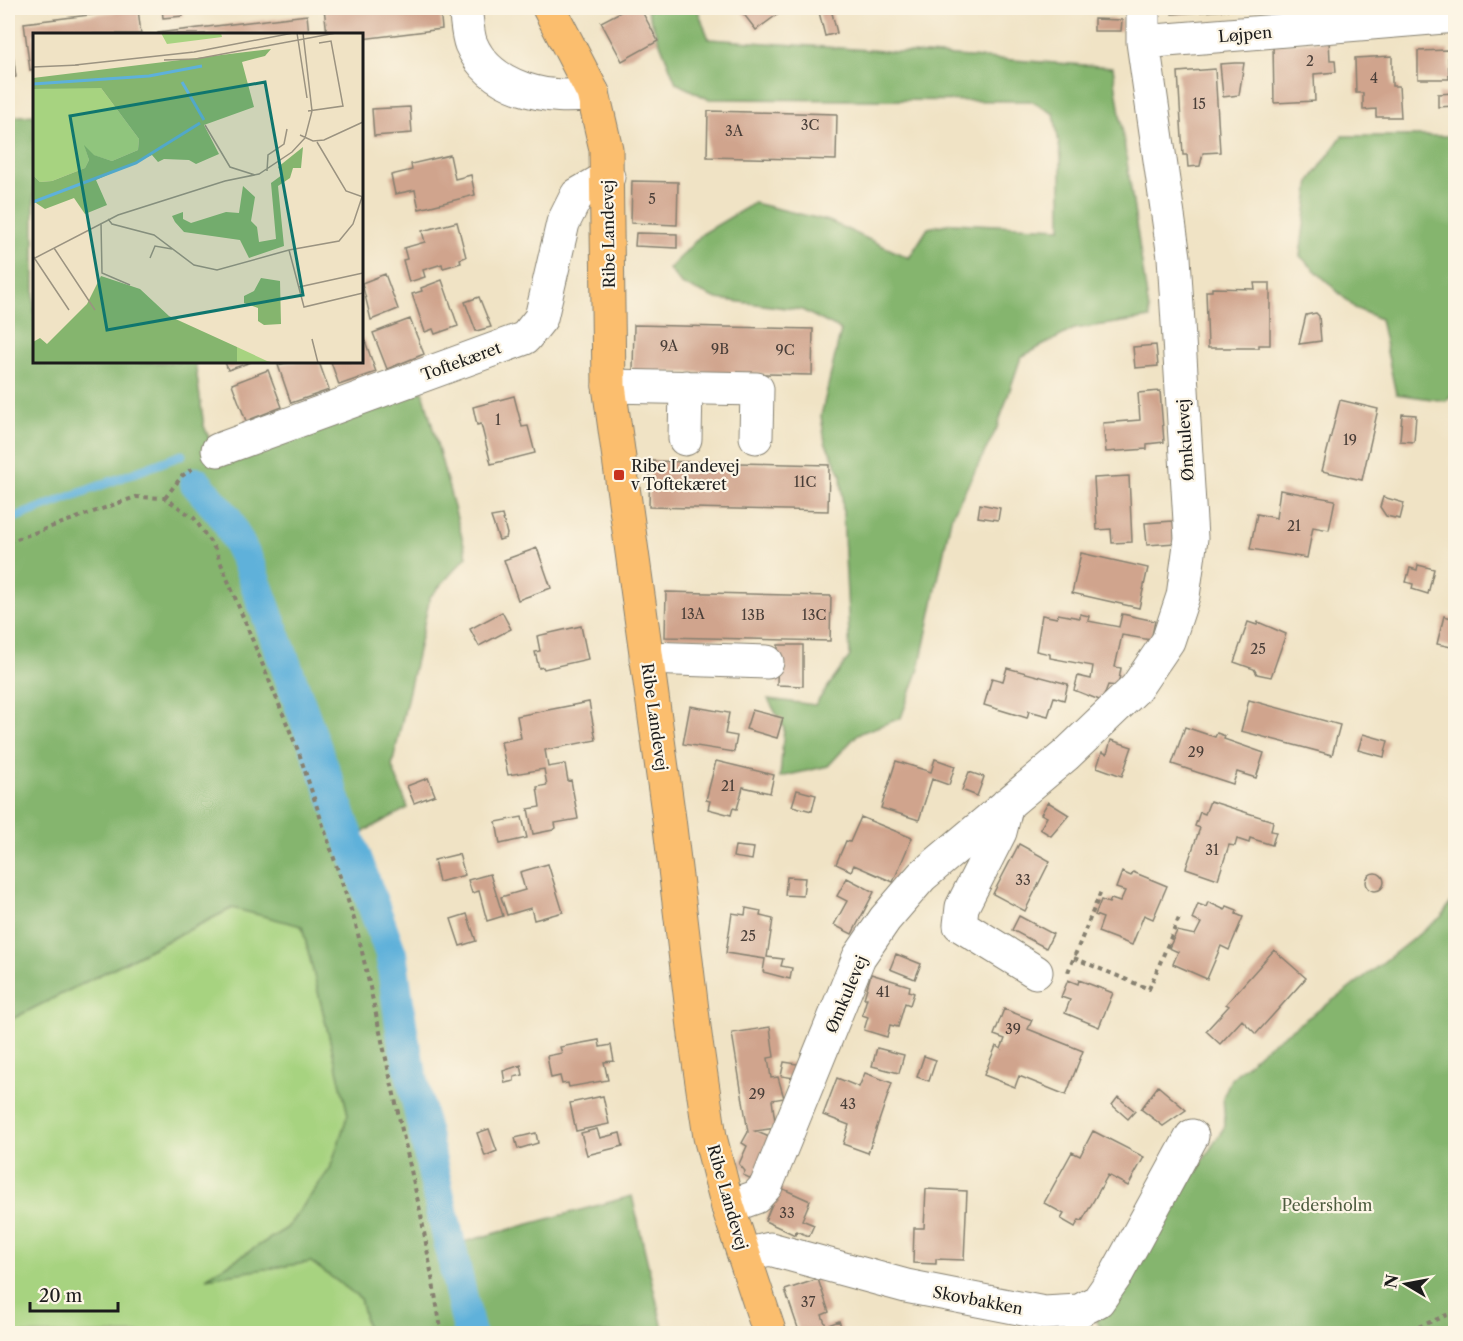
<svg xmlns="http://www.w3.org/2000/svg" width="1463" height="1341" font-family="'Libre Caslon Text',serif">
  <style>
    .green { fill: #a7d380; stroke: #62784e; stroke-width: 1.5 }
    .forest { fill: #85b56e; stroke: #506845; stroke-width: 1.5 }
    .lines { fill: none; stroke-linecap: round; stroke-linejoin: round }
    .stream { stroke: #5eb1da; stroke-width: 9 }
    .canal { stroke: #5eb1da; stroke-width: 32 }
    .building { fill: #d0a48d }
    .minor-casing { stroke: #868070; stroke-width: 35 }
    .major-casing { stroke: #868070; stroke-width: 35 }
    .path { stroke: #868070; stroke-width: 4; stroke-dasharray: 4.5 4.5; stroke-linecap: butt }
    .minor { stroke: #fff; stroke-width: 33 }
    .major { stroke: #fbbe6e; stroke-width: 33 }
    .poi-dot { fill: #c8321e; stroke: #fcf5e5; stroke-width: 2 }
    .labels { text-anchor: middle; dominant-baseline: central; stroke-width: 4.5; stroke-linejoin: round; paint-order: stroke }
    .number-label { font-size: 14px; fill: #493e38 }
    .street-label { font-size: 16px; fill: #1c1c1c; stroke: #fcf5e5 }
    .poi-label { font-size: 16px; fill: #1c1c1c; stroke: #fcf5e5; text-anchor: start }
    .park-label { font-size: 16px; fill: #4d5c3f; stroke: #fcf5e5 }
    .inset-river { fill: none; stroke: #5eb1da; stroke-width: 3 }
    .inset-road { fill: none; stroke: #9b9381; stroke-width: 1.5 }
    .view { fill: #0f766e; fill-opacity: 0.15; stroke: #0f766e; stroke-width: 3 }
    .inset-edge { fill: none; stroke: #1c1c1c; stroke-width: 3 }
  </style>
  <rect width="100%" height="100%" fill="#fcf5e5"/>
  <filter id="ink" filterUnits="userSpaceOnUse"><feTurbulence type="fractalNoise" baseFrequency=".0167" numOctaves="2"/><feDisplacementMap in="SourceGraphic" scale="12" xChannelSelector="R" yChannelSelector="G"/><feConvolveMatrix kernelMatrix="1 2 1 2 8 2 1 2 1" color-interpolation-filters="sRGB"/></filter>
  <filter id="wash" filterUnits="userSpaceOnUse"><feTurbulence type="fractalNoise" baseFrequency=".008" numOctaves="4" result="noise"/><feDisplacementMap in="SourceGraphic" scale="24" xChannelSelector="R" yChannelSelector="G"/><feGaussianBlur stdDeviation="1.35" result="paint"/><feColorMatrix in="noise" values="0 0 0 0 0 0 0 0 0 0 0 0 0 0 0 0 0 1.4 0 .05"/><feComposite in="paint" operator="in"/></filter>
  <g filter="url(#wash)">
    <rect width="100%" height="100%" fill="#f0e3c5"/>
    <!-- green -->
    <path class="green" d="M233,908L302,926L348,1114L330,1169L287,1228L208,1277L311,1262L360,1298L368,1333L8,1334V1021Z"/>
    <!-- forest -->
    <path class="forest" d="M646,8H697L709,39L1113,67L1150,318L1074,329L1021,357L997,428L951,518L919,669L901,718L858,734L828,766L780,777L784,728L768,699L815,705L850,656L841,474L825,442L821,416L841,330L802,310L717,299L681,284L669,269L702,234L754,203L829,221L909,258L928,228L952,223L1061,228V157L1054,114L1031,101L708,99L676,83Z
      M34,115V362H195L204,426L219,461L423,391L467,556L430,597L392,766L408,808L355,836L456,1244L632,1196L664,1333H368L360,1298L311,1262L206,1278L287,1228L330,1169L348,1114L302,926L232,908L8,1021V117Z
      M1342,136H1455L1456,390L1446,401L1396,394L1380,319L1355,308L1300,256L1310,181Z
      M1455,897V1333L1105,1334L1095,1318L1111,1303L1225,1126L1223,1097L1231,1079L1266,1047L1346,991L1441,917Z"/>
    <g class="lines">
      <!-- stream -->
      <path class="stream" d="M8,520L182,455"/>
      <!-- canal -->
      <path class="canal" d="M196,483L226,518L248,562L391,954L403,1038L470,1334"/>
    </g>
    <g id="blocks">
      <!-- building -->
      <path class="building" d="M162,8H182L183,16L163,18Z
        M198,8H219V12L199,13Z
        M324,8H440L442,29L362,39V34H327Z
        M628,8H640L658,41L622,61L601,22Z
        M739,8H786L756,30Z
        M818,8L831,9L837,33L825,36Z
        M1171,8H1228L1229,10L1172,14Z
        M1302,8H1336L1337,16L1302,17Z
        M138,9L141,34H34V69L30,70L24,23Z
        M307,15L309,34H158V33Z
        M1094,19L1122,20L1121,31H1094Z
        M11,38L16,77L8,79V39Z
        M1329,41L1330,60H1335L1336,72L1314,74L1315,101L1274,103L1273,44Z
        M1448,50L1449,79H1418V51Z
        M1392,56V86H1399L1401,117H1376V109L1363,110V93H1356L1355,58Z
        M1235,63H1244L1239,95L1223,97L1220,64Z
        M1215,69L1220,152L1203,153L1200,166L1188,167L1187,155H1183L1178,72Z
        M1454,93V106L1438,107V94Z
        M410,107L412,133L374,136L372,109Z
        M708,111L837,114L836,160L707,157Z
        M450,155L455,179L471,175L475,195L419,209L415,190L395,194L391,175L412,170L411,164Z
        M632,181L678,182L677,225L631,223Z
        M457,222L466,257L460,259L461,263L443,268L442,264L423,270L425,277L409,282L403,260L407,259L404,248L425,242L422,231Z
        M636,233L677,234V248L635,246Z
        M385,274L398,309L371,320L362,283Z
        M442,280L458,326L435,334L433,329L425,332L412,294L422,291L421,288Z
        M1254,283H1270V345H1259V348H1208L1206,291H1212V288L1255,289Z
        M479,297L491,327L476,331L465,302Z
        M1316,313L1319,316L1321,341L1299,344L1306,315Z
        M410,319L424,354L387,369L373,333Z
        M634,325L813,329L812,375L633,371Z
        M364,338L376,372L339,385L331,362H362V339Z
        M1156,345L1158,366L1135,368L1133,347Z
        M225,362H251L228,370Z
        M289,362H319L329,390L291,403L278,365Z
        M268,370L282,407L246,421L232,384Z
        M1160,391L1164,442L1147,444V449L1106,452L1103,423L1140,420L1138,393Z
        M514,396L522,427L528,426L535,453L491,464L481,424L477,425L473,407Z
        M1340,400L1378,409L1362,480L1322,471Z
        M1402,414L1416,415L1414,442L1400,441Z
        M650,461L829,465L828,511L649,507Z
        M1129,476L1132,542L1112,543L1111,529L1097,530L1094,478Z
        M1280,490L1335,500L1329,530L1313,527L1307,558L1250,549L1257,514L1276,518Z
        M1383,497L1404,503L1400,519L1386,516L1380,507Z
        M980,504L1000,508L998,520L978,517Z
        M502,515L507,534L506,538L499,540L491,517Z
        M1173,521L1175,543L1147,545L1145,523Z
        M537,548L551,588L518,600L504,560Z
        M1081,553L1148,568L1139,608L1072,593Z
        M1418,565L1434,569L1428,594L1412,589L1413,584L1406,582L1410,568L1417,570Z
        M666,592L831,596L830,641L665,637Z
        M502,612L511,629L479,646L470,629Z
        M1058,614L1080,618V614L1089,616L1088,621L1119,627L1122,614L1155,621L1151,640L1122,635L1115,667L1121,668L1118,686L1108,685L1102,701L1074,690L1078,676L1091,679L1093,666L1050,658V654L1036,651L1042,615L1057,618Z
        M1444,616L1456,619V648L1437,644Z
        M1248,622L1257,625L1258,622L1286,634L1271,677L1257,674L1254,669L1234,662Z
        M581,626L588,659L544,669L543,667L539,668L535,652L540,651L537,636Z
        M778,645H803V686L777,685Z
        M1007,668L1068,684L1064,700L1054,697L1048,716L1029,711L1027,718L984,705L992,678L1003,681Z
        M1249,700L1340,725L1332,755L1241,731Z
        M589,702L596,740L545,750L548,767L565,764L568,781L571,780L578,819L555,823L556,828L553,830L533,834L528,809L540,807L537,787L547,785L544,769L508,775L501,742L521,738L517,716Z
        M690,706L729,713L725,734L737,736L734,752L683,744Z
        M752,710L783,718L777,738L746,729Z
        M1185,727L1215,737L1217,733L1225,736L1224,739L1264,753L1256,778L1237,772L1233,784L1172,764Z
        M1363,734L1388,741L1384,757L1358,750Z
        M1111,740L1132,747L1122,776L1097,767L1102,752L1107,754Z
        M935,759L955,766L949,785L932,779L919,820L881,808L896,761L931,772Z
        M716,761L774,775L770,793L743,787L737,809L733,808L731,815L708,809L710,801L706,800Z
        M969,772L984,777L977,796L962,790Z
        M428,778L435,795L414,803L407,786Z
        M797,790L816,795L812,811L792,806Z
        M1210,801L1273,821L1271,831L1276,832L1272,845L1250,838L1249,843L1237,839L1235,846L1229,845L1218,879L1186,868L1200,828L1195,826L1200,812L1205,814Z
        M1048,802L1069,815L1051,836L1040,829L1047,817L1041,814Z
        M522,817L527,838L500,844L496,822Z
        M861,817L912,838L893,882L854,865L851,871L836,864L846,841L850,842Z
        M1019,844L1050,861L1025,911L993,894Z
        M735,846L754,848L752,860L733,857Z
        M459,854L465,875L439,882L434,860Z
        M548,864L563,912L534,920L531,908L507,915L501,897L525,890L520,872Z
        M1122,872L1131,876L1133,872L1167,886L1153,919L1144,915L1132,945L1098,932L1103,918L1095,915L1101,900L1109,903L1111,899L1120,902L1125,891L1116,888Z
        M1366 882a9 9 0 1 1 18 0a9 9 0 1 1-18 0Z
        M490,874L503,916L487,921L479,891L472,893L468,880Z
        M787,877L805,878L803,896L785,895Z
        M847,878L874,892L852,934L834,925L847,901L837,896Z
        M1208,902L1225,910L1227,906L1237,910L1236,914L1243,917L1229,950L1221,946L1207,979L1173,964L1178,952L1169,948L1177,931L1195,935L1201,923L1192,919L1198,904L1206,907Z
        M746,908L761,911L760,916L773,919L767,957L783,959L781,966L792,968L790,979L763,972L765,959L726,953L732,913L745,915Z
        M467,914L476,941L460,946L451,919Z
        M1019,916L1053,934L1046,948L1012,930Z
        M1274,950L1306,978L1256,1034L1242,1020L1220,1044L1206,1031L1229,1006L1226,1004Z
        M896,954L921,964L915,979L890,969Z
        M871,974L910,986L909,991L914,993L910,1005L905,1003L898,1027L890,1025L887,1037L864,1030L868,1017L862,1015L867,998H864Z
        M1068,980L1078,984L1079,980L1113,993L1099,1027L1065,1013L1070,1000L1061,997Z
        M1004,1009L1032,1020L1028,1029L1083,1051L1066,1095L1019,1076L1015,1087L984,1075L996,1046L1001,1049L1005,1039L994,1035Z
        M770,1027L774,1057L768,1058L771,1078L778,1077L784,1098L772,1100L776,1128L755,1131L769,1137L756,1181L743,1175L745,1171L739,1164L747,1146L742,1143L748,1132L732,1033Z
        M599,1040L600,1047L611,1045L614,1061L604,1062L608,1080L569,1087L568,1083L562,1084L560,1076L551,1078L547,1056L562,1053L560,1047Z
        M877,1048L904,1055L899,1073L872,1066Z
        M924,1056L936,1060L929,1081L917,1077Z
        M784,1062L804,1065L801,1079L781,1076Z
        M521,1065L523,1075L514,1077V1081L505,1083L503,1071Z
        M865,1073L892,1083L868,1153L843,1144L849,1125L823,1115L837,1078L859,1087Z
        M1158,1086L1186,1110L1163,1126L1141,1109Z
        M603,1096L609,1124L576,1131L570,1103Z
        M1118,1097L1135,1111L1128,1119L1112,1105Z
        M489,1129L497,1151L485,1156L477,1133Z
        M597,1129L600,1138L620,1133L623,1146L587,1155L581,1133Z
        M1093,1131L1144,1157L1128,1186L1108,1175L1082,1221L1079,1220L1075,1227L1061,1219L1064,1214L1044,1203L1072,1152L1080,1156Z
        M536,1133L538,1143L518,1149L515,1138Z
        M779,1187L810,1201L802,1220L814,1225L809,1236L796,1231L795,1235L765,1221Z
        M926,1189L967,1191L964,1260L936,1259V1264L913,1263L914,1228H924Z
        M818,1279L829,1312L822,1315L826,1326L839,1321L844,1334H800L785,1290Z"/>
    </g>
  </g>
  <g filter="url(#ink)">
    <use href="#blocks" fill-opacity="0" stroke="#868070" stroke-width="1.5"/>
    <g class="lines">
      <!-- minor casing -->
      <g class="minor-casing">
        <path id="minor" d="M465,8C467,19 467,34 471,44C490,89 550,102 593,93
          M1143,42L1456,16
          M609,386L757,389L756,437
          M685,439L686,387
          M218,450L525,338L541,318L563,223L577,195L608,177
          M646,658L767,662
          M1007,804L1000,832L962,907L960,925L1036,972
          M728,1207L756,1197L766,1186L859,957L885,919L922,876L1066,755L1136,688L1168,641L1183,596L1191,538L1174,257L1143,42V8
          M744,1255L770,1249L906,1286L1044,1313L1079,1311L1098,1301L1116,1275L1192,1136"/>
      </g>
      <!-- major casing -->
      <g class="major-casing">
        <path id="major" d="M549,8L593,93L606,149L609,386L669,819L695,1035L710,1137L728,1207L770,1334"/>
      </g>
      <!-- path -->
      <path class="path" d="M165,498L182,476L193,468
        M8,542L136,497L165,498L194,518L215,549L299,753L356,925L421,1215L442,1334
        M1074,958L1149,989L1179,918
        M1068,972L1102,889
        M1402,1334L1456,1311"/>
      <!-- minor -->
      <use href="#minor" class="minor"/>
      <!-- major -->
      <use href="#major" class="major"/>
    </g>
  </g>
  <!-- markers -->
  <rect class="poi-dot" x="613" y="469" width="12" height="12" rx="3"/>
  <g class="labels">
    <!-- number labels -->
    <g class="number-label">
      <text x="1310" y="61">2</text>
      <text x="1374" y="78">4</text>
      <text x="1199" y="104">15</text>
      <text x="810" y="125">3C</text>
      <text x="734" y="131">3A</text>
      <text x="652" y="199">5</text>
      <text x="669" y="346">9A</text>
      <text x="720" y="349">9B</text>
      <text x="785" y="350">9C</text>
      <text x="498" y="420">1</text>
      <text x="1350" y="440">19</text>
      <text x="805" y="482">11C</text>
      <text x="1294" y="526">21</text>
      <text x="693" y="614">13A</text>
      <text x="753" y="615">13B</text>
      <text x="814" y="615">13C</text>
      <text x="1258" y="649">25</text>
      <text x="1196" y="752">29</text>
      <text x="728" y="786">21</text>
      <text x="1212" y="850">31</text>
      <text x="1023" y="880">33</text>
      <text x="748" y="936">25</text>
      <text x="883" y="992">41</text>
      <text x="1013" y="1029">39</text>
      <text x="757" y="1094">29</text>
      <text x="848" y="1104">43</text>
      <text x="787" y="1213">33</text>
      <text x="808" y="1302">37</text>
    </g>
    <!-- street labels -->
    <g class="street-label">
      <text transform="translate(1245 34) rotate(-5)">Løjpen</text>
      <text transform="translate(608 234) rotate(-91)">Ribe Landevej</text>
      <text transform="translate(461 361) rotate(-20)">Toftekæret</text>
      <text transform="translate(1185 440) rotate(-94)">Ømkulevej</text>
      <text transform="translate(655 717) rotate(82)">Ribe Landevej</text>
      <text transform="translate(846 994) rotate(-67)">Ømkulevej</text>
      <text transform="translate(728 1197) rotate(74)">Ribe Landevej</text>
      <text transform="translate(978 1300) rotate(11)">Skovbakken</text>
    </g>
    <!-- poi labels -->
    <g class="poi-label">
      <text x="631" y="466">Ribe Landevej<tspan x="631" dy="18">v Toftekæret</tspan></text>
    </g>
    <!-- park labels -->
    <g class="park-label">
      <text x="1327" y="1205">Pedersholm</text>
    </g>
  </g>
  <!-- overview -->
  <g transform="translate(33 33)">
    <rect width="330" height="330" fill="#f0e3c5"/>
    <path d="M128,0H188L189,4L134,11ZM39,54L68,55L106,106L105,117L79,128L60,122L52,114L56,127L52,135L19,148L7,149L0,142V56ZM204,314L234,328L242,330H204Z" fill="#a7d380"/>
    <path d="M238,16L232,23L209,29L221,74L171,92L186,121L163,131L156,127L131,126L125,129L119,122L63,147L74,172L52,181L41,165L12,176L0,168V142L7,149L19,148L52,135L56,127L51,112L61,122L79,128L105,117L106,106L68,55L0,56V45ZM270,114L268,135H260L257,145L245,153L251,213L216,225L207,207L151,199L142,189L139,183L150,179V186L158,190L193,179L206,180L210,153L222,164L218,188L224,194L226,209L243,206L238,150L249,142L245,134ZM68,243L107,256L136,283L204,314V330H0V309L7,305L14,311L54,271ZM228,245L247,248L248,291L231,292L225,288V275L211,270V263L221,258Z" fill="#85b56e"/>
    <path class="inset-river" d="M149,49L171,87M0,51L116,43L169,33M0,169L103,130L167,90"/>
    <path class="inset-road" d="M264,0L274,65M131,27L163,26L303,0M42,32L161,19L260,0M0,34L46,32M275,78L310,73L298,8L286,10M172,92L197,134L222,142M267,102L280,108L291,107L330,89M284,109L313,158L330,164M234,138L235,122L251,111L254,96M75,186L79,191L121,202L161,232L184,237L256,217L306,208L320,191L329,164M68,190L69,240L97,252M21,215L62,277M256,217L271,274L330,260M0,223L36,277M117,225L122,213L139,216M0,226L85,182L192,148L226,141L259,119L272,105L279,78L270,0M266,254L330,240M279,306L285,330"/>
    <path class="view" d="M232,49L270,262L74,297L37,83Z"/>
    <rect width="330" height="330" class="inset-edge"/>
  </g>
  <!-- margin -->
  <rect width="1463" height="1341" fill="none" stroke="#fcf5e5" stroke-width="30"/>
  <!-- north arrow -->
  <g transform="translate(1406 1284) rotate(280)" stroke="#fcf5e5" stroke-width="4.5" paint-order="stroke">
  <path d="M0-4.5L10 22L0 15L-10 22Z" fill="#1c1c1c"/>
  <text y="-9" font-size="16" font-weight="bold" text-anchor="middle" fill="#1c1c1c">N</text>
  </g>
  <!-- scale -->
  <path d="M30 1302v9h88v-9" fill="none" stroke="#1c1c1c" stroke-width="3"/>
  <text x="39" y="1302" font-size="18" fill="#1c1c1c" stroke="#fcf5e5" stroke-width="4.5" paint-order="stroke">20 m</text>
</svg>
